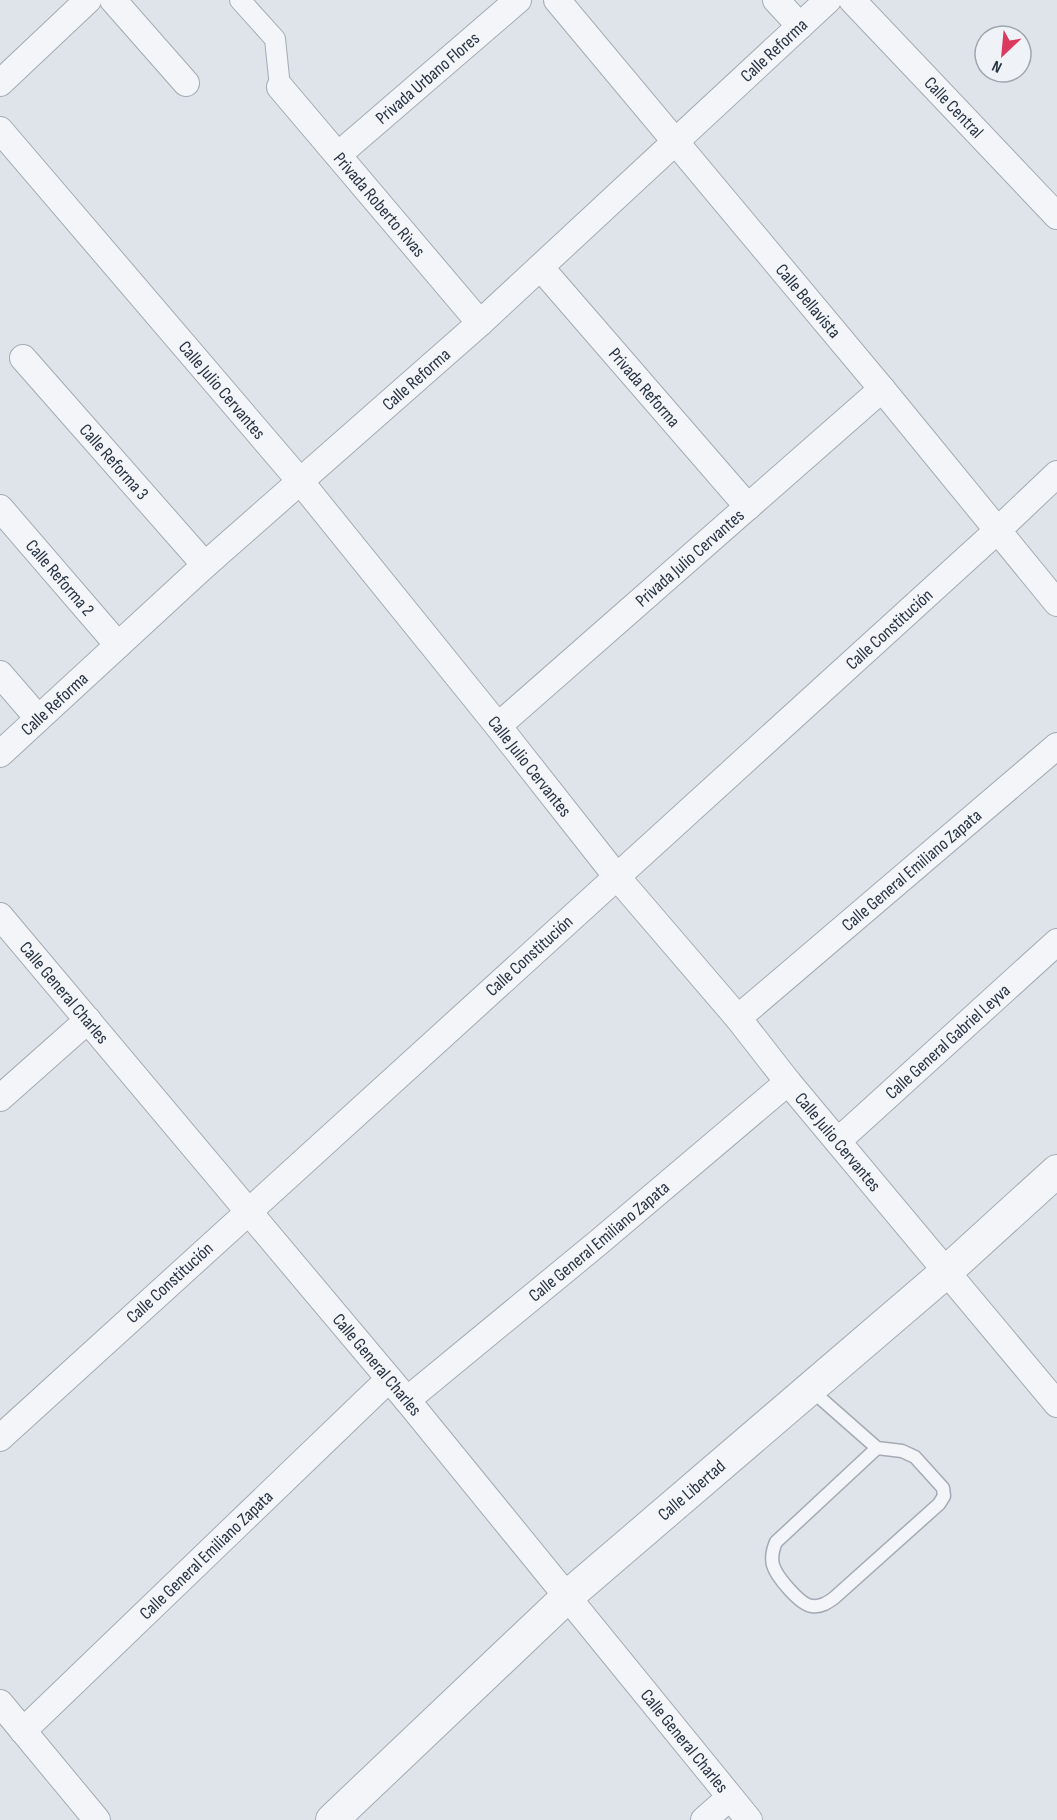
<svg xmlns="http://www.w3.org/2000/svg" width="1057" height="1820" font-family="'Sofia Sans Condensed',sans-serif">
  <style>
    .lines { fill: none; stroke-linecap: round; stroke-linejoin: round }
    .service-casing { stroke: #a4abb5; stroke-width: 15 }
    .pedestrian-casing { stroke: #a4abb5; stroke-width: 22 }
    .minor-casing { stroke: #a4abb5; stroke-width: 28 }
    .tertiary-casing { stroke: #a4abb5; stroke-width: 34 }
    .service { stroke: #f3f5f8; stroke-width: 12 }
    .pedestrian { stroke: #f3f5f8; stroke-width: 20 }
    .minor { stroke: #f3f5f8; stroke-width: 26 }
    .tertiary { stroke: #f3f5f8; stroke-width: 32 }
    .labels { text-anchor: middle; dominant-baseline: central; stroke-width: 4.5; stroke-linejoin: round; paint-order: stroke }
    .street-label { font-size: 18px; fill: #273343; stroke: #eff3f7 }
  </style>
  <rect width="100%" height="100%" fill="#dfe4ea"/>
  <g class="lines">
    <!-- service casing -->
    <g class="service-casing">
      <path id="service" d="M810,1389L877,1448L776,1542C773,1549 771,1557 773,1565C776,1576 800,1605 812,1606C821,1607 827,1603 834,1598L939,1504L944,1496L943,1488L915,1457L902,1451L877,1448"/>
    </g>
    <!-- pedestrian casing -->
    <g class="pedestrian-casing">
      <path id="pedestrian" d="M240,0L275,39L280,87"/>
    </g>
    <!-- minor casing -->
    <g class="minor-casing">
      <g id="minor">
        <path d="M113,0L186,83"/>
        <path id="s1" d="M557,0L882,389L1057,603"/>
        <path d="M776,0L800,26"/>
        <path id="s2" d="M852,0L1057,216"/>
        <path d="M0,83L88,0"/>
        <path id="s3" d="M280,87L480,323"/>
        <path id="s4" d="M0,130L300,481L498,726L617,877L738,1018L788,1082L1057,1404"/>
        <path id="s5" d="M338,155L518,0"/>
        <path id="s6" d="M541,268L748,507"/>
        <path id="s7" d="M23,358L205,565"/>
        <path id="s8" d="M0,508L118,645"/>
        <path d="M0,674L38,718"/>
        <path id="s9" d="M498,726L882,389"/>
        <path id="s10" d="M0,754L205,565L480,323L828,0"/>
        <path id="s11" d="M0,916L407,1400L749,1820"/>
        <path id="s12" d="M738,1018L1057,746"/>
        <path d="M0,1098L88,1020"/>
        <path id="s13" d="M838,1141L1057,942"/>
        <path id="s14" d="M407,1400L599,1242L788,1082"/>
        <path id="s15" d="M0,1438C331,1133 666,833 998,530L1057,474"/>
        <path d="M0,1703L97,1820"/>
        <path id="s16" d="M23,1731L389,1379"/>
        <path d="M704,1820L729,1798"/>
      </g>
    </g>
    <!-- tertiary casing -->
    <g class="tertiary-casing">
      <g id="tertiary">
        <path id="s17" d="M332,1820L568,1596L946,1272L1057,1171"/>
      </g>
    </g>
    <!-- service -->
    <use href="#service" class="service"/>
    <!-- pedestrian -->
    <use href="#pedestrian" class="pedestrian"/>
    <!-- minor -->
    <use href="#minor" class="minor"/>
    <!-- tertiary -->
    <use href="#tertiary" class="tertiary"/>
  </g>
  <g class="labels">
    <!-- street labels -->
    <g class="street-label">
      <text stroke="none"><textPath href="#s10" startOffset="1046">Calle Reforma</textPath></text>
      <text stroke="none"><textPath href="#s5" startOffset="118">Privada Urbano Flores</textPath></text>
      <text stroke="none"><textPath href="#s2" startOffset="148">Calle Central</textPath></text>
      <text stroke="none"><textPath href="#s3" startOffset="154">Privada Roberto Rivas</textPath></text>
      <text stroke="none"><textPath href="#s1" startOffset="392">Calle Bellavista</textPath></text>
      <text stroke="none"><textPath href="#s10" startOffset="560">Calle Reforma</textPath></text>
      <text stroke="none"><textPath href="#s6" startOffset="158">Privada Reforma</textPath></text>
      <text stroke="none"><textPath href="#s4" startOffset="342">Calle Julio Cervantes</textPath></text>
      <text stroke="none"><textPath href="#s7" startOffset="138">Calle Reforma 3</textPath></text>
      <text stroke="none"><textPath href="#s9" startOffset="255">Privada Julio Cervantes</textPath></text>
      <text stroke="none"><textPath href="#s8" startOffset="92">Calle Reforma 2</textPath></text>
      <text stroke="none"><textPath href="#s15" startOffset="1202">Calle Constitución</textPath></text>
      <text stroke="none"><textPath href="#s10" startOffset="74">Calle Reforma</textPath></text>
      <text stroke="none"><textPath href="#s4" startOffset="828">Calle Julio Cervantes</textPath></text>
      <text stroke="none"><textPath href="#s12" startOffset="228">Calle General Emiliano Zapata</textPath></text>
      <text stroke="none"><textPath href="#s15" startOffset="716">Calle Constitución</textPath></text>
      <text stroke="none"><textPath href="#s11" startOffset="100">Calle General Charles</textPath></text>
      <text stroke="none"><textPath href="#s13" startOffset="148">Calle General Gabriel Leyva</textPath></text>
      <text stroke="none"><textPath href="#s4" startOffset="1314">Calle Julio Cervantes</textPath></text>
      <text stroke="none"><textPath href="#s14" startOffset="249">Calle General Emiliano Zapata</textPath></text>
      <text stroke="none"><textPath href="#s15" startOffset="230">Calle Constitución</textPath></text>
      <text stroke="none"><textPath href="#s11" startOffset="586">Calle General Charles</textPath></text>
      <text stroke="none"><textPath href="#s17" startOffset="488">Calle Libertad</textPath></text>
      <text stroke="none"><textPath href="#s16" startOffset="254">Calle General Emiliano Zapata</textPath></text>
      <text stroke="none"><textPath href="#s11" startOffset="1072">Calle General Charles</textPath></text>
    </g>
  </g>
  <!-- north arrow -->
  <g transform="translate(1003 54) rotate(206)"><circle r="28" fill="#eff3f7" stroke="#9fa6af" stroke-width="1.5"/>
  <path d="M0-4.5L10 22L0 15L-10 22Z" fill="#db395e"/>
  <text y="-9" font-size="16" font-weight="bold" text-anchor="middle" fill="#273343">N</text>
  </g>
</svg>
